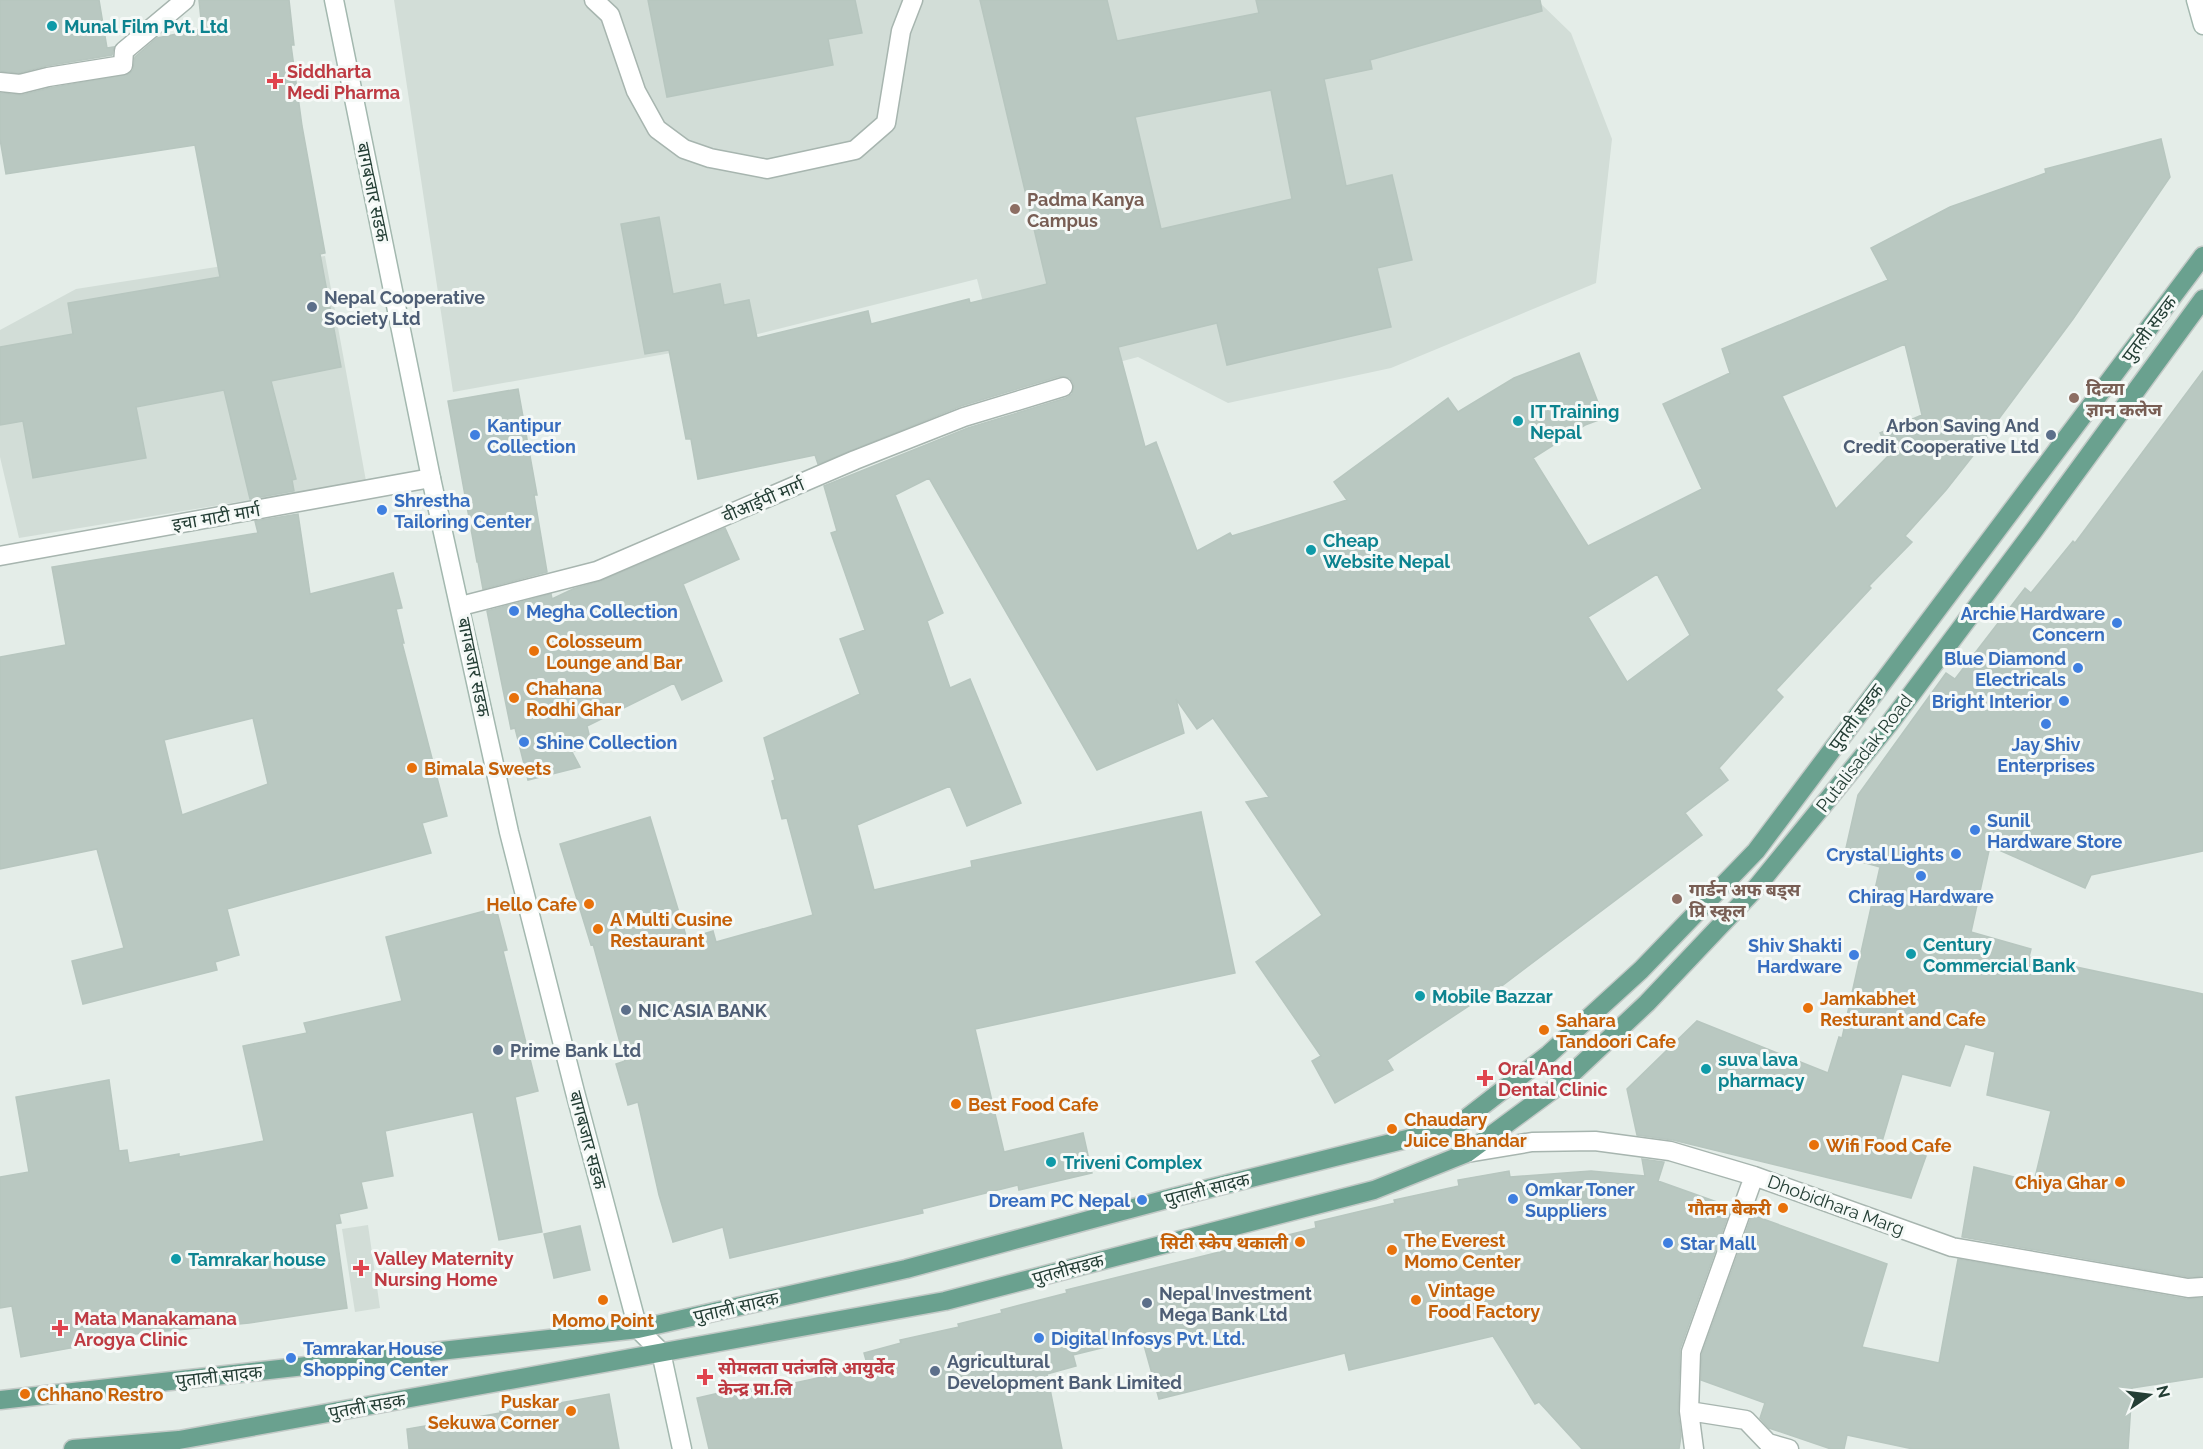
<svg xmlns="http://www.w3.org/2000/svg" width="2203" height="1449" font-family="Raleway,'Noto Sans Devanagari',sans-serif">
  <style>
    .built { fill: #d2ddd7 }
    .building { fill: #b9c8c1; stroke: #b7c6bf; stroke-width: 1.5; fill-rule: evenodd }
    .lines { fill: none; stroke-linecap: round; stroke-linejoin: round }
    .street-casing { stroke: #a7b5af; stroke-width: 21 }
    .secondary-casing { stroke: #a3b8af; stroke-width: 21 }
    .primary-casing { stroke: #c2c9c6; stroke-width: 21 }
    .street { stroke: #fff; stroke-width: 18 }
    .secondary { stroke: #fff; stroke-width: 18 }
    .primary { stroke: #6aa18f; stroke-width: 18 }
    .culture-dot { fill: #0f9aa8; stroke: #f5f9f7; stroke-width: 2 }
    .health-dot { fill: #e0444e; stroke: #f5f9f7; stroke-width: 2 }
    .education-dot { fill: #8d6e63; stroke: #f5f9f7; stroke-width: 2 }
    .service-dot { fill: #5c6f8a; stroke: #f5f9f7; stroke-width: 2 }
    .shop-dot { fill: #3f7fe0; stroke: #f5f9f7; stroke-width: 2 }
    .food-dot { fill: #e8710a; stroke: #f5f9f7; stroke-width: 2 }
    .labels { text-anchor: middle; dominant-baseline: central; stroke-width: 6; stroke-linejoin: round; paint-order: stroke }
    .culture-label { font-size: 18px; font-weight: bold; fill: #0d838f; stroke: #f5f9f7; text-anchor: start }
    .health-label { font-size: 18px; font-weight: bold; fill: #be3a42; stroke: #f5f9f7; text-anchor: start }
    .street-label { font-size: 18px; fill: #243e35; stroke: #f5f9f7 }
    .education-label { font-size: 18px; font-weight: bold; fill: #785e54; stroke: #f5f9f7; text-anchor: start }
    .service-label { font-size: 18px; font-weight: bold; fill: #4e5e75; stroke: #f5f9f7; text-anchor: start }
    .shop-label { font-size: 18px; font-weight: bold; fill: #366cbe; stroke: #f5f9f7; text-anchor: start }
    .food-label { font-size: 18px; font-weight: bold; fill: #c56008; stroke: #f5f9f7; text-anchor: start }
  </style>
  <rect width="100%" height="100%" fill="#e4ede8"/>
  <!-- built -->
  <path class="built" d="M394,0H1537L1571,33L1612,139L1596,283L1391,368L1228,403L1138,357L1006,392L977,279L710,346L453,392Z
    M325,256L366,481L19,538L0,457V330L76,289L248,262L260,267Z
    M368,1225L380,1308L355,1312L342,1229Z"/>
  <!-- building -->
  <path class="building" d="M0,0H99L107,48L114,47L112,55L46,66L19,73L0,71Z
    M199,0H289L294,45H291L302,126L325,253L320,254L341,367L271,381L296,479L292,480L294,491L250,499L224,390L136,407L146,458L33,478L23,421L0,425V347L73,334L68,303L220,277L195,145L6,174L0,139V93L22,95L50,88L129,74L133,70L135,57L157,38L202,29Z
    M648,0H855L862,33L828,39L833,65L667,97Z
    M980,0H1107L1117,41L1259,13L1256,0H1540L1542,11L1370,60L1372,69L1324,79L1346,186L1392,175L1412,260L1377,268L1391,327L1227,365L1217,323L1118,347L1145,447L1156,442L1197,551L1230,533L1232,536L1347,500L1334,482L1448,398L1458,412L1514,378L1579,353L1604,418L1585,425L1533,458L1588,546L1702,489L1663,404L1730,373L1722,349L1888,280L1871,248L1950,207L2046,173L2045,169L2161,139L2170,177L2073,319L1986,436L1987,438L1946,490L1905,536L1912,542L1869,586L1871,588L1776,690L1783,697L1719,768L1728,780L1685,813L1702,835L1503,985L1502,984L1387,1060L1393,1070L1335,1103L1312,1061L1321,1056L1256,962L1322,915L1246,802L1269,797L1213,718L1197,729L1176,699L1184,733L1097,770L929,478L895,495L943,613L927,621L950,688L970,679L1021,803L967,826L950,786L857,825L874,890L972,867L971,861L1201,812L1235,973L975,1029L1004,1152L1083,1133L1092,1173L1019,1190L1018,1185L922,1209L923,1213L730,1258L723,1227L673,1242L659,1195L638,1102L628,1105L616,1064L625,1061L593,944L591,945L560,844L650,817L687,939L713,931L716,942L813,915L787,818L782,819L772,781L775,780L764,738L860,694L840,639L865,630L831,533L837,531L824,486L968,428L1066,398L1072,394L1074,384L1070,378L1060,376L961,406L818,464L815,455L698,479L691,439H686L669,350L645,354L621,224L659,217L673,294L720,284L724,305L749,300L757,338L868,311L871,324L969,299L970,303L1047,284ZM1271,90L1292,199L1161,229L1135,117ZM1905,344L1922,415L1880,433L1890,454L1836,509L1782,396ZM1657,574L1690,635L1627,682L1588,617Z
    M2203,371V851L2091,875L2085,888L1990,846L1971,932L2031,949L2029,957L2203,994V1276L2189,1277L1962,1237L1974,1167L2034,1182L2051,1111L1987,1095L1995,1052L1965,1044L1950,1086L1902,1074L1881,1145L1926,1156L1911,1198L1673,1140L1637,1135L1627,1089L1697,1021L1828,1073L1839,1037L1842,1038L1880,867L1844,857L1858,795L1946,673L1955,679L2025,588L2031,593L2073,541L2075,543Z
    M518,389L537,495H534L547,572L483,589L478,562H477L448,401Z
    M298,514L310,594L393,573L402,608L396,609L404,643H402L447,816L422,823L431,853L227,909L239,955L215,962L217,970L83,1004L72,961L124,948L97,849L0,869V657L66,645L52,567L258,533L255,521ZM253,718L268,784L182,815L164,740Z
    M725,528L739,559L683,584L722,681L682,700L674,683L587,726L591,743L572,752L580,767L528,780L515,728L511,729L487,611L551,594L552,599L573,589L601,581Z
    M496,908L507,950L503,951L538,1091L515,1097L542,1232L499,1240L473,1112L385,1131L393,1176L361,1182L367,1208L339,1214L341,1223L335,1224L347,1308L249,1323L125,1335L126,1338L21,1357L12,1306L0,1308V1177L29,1172L16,1097L109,1080L119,1151L127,1150L129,1163L179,1154V1157L264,1141L243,1046L307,1033L304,1023L402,1001L386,937Z
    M1642,1159L1664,1162L1658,1181L1731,1207L1680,1349L1678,1411L1681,1436L1679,1449H1582L1539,1402L1535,1404L1493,1336L1349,1370L1345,1353L1159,1399L1142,1338L1073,1355L1076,1366L1047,1374L1062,1449H709L697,1398L754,1385L755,1390L789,1382L790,1384L868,1367L864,1353L901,1343L900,1340L959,1327L958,1324L1002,1313L1001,1310L1067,1293L1066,1290L1316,1228L1315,1222L1395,1203L1394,1200L1459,1186L1458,1180L1509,1171L1510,1177L1591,1171L1645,1176Z
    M1752,1215L1887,1264L1862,1347L1939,1363L1958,1259L2186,1299L2203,1298V1377L2132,1388L2128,1449H1913L1847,1435L1844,1449H1831L1769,1428L1760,1418L1765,1403L1701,1380L1702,1354Z
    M580,1226L590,1270L554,1278L544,1234Z
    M609,1394L619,1449H409L407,1429L500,1413V1411L554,1401V1404Z"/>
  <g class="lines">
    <!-- street casing -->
    <g class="street-casing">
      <path id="street" d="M594,0L610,15L636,91L657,129L684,149L710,158L767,169L855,150L886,123L901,31L913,0
        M0,82L20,84L48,77L123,65L124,51L185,0
        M0,556L431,478
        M461,606L597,571L855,460L964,417L1063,387
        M1467,1153L1532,1142L1595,1141L1670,1151L1754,1176L1952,1247L2188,1288L2203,1287
        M1689,1411L1746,1420L1768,1443L1789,1449
        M1694,1449L1689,1411L1691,1352L1754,1176"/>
    </g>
    <!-- secondary casing -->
    <g class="secondary-casing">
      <path id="secondary" d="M334,0L431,478L509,832L575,1092L638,1329L661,1352L682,1449
        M2196,0L2203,25"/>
    </g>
    <!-- primary casing -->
    <g class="primary-casing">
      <path id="primary" d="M0,1400L638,1329L906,1269L1171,1198L1455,1127L1549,1054L1641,970L1756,851L2203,256
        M73,1449L179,1440L945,1301L1374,1190L1467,1153L1562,1083L1647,1003L1755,889L1889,724L2032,533L2203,299"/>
    </g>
    <!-- street -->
    <use href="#street" class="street"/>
    <!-- secondary -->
    <use href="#secondary" class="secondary"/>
    <!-- primary -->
    <use href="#primary" class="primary"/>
  </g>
  <!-- markers -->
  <g class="culture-dot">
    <circle cx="52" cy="26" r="6"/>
    <circle cx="1518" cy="421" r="6"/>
    <circle cx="1311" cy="550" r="6"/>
    <circle cx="1911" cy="954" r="6"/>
    <circle cx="1420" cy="996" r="6"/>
    <circle cx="1706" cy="1069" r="6"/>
    <circle cx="1051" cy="1162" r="6"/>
    <circle cx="176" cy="1259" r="6"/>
  </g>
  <g class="health-dot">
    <path d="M272 72h6v6h6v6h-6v6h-6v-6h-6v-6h6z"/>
    <path d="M1482 1069h6v6h6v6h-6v6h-6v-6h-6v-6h6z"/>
    <path d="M358 1259h6v6h6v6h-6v6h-6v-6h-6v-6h6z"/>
    <path d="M57 1319h6v6h6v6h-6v6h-6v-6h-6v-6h6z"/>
    <path d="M702 1368h6v6h6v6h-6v6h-6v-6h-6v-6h6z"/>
  </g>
  <g class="education-dot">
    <circle cx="1015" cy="209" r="6"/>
    <circle cx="2074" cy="398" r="6"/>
    <circle cx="1677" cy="899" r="6"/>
  </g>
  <g class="service-dot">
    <circle cx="312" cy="307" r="6"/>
    <circle cx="2051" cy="435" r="6"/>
    <circle cx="626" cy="1010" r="6"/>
    <circle cx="498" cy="1050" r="6"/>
    <circle cx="1147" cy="1303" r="6"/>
    <circle cx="935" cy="1371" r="6"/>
  </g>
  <g class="shop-dot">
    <circle cx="475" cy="435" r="6"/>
    <circle cx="382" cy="510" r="6"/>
    <circle cx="514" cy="611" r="6"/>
    <circle cx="2117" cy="623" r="6"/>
    <circle cx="2078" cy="668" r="6"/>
    <circle cx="2064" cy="701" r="6"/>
    <circle cx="2046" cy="724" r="6"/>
    <circle cx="524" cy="742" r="6"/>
    <circle cx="1975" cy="830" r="6"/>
    <circle cx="1956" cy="854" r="6"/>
    <circle cx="1921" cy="876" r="6"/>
    <circle cx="1854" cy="955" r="6"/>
    <circle cx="1513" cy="1199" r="6"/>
    <circle cx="1142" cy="1200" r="6"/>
    <circle cx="1668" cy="1243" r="6"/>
    <circle cx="1039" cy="1338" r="6"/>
    <circle cx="291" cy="1358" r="6"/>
  </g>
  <g class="food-dot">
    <circle cx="534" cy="651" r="6"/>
    <circle cx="514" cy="698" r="6"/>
    <circle cx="412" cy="768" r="6"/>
    <circle cx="589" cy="904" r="6"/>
    <circle cx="598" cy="929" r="6"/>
    <circle cx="1808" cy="1008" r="6"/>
    <circle cx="1544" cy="1030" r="6"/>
    <circle cx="956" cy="1104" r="6"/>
    <circle cx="1392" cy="1129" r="6"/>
    <circle cx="1814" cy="1145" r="6"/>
    <circle cx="2120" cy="1182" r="6"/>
    <circle cx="1783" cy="1208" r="6"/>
    <circle cx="1300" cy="1242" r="6"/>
    <circle cx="1392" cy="1250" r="6"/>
    <circle cx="603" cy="1300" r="6"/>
    <circle cx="1416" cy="1300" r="6"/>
    <circle cx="25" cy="1394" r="6"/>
    <circle cx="571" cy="1411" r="6"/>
  </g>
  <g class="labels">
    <!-- culture labels -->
    <g class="culture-label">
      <text x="64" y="26">Munal Film Pvt. Ltd</text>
      <text x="1530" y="411">IT Training<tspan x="1530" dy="21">Nepal</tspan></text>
      <text x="1323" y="540">Cheap<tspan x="1323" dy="21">Website Nepal</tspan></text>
      <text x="1923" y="944">Century<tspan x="1923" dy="21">Commercial Bank</tspan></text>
      <text x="1432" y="996">Mobile Bazzar</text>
      <text x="1718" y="1059">suva lava<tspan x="1718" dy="21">pharmacy</tspan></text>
      <text x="1063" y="1162">Triveni Complex</text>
      <text x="188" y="1259">Tamrakar house</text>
    </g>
    <!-- health labels -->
    <g class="health-label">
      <text x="287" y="71">Siddharta<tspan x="287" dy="21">Medi Pharma</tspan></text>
      <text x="1498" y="1068">Oral And<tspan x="1498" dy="21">Dental Clinic</tspan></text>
      <text x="374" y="1258">Valley Maternity<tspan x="374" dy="21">Nursing Home</tspan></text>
      <text x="74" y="1318">Mata Manakamana<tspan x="74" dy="21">Arogya Clinic</tspan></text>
      <text x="718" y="1367">सोमलता पतंजलि आयुर्वेद<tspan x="718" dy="21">केन्द्र प्रा.लि</tspan></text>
    </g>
    <!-- street labels -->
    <g class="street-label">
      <text transform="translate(373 192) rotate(78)">बागबजार सडक</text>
      <text transform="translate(2149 329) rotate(-53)">पुतली सडक</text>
      <text transform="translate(763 500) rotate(-23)">वीआईपी मार्ग</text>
      <text transform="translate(216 517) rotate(-10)">इचा माटी मार्ग</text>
      <text transform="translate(474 667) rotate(78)">बागबजार सडक</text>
      <text transform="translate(1856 717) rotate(-53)">पुतली सडक</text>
      <text transform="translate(1864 753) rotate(-52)">Putalisadak Road</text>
      <text transform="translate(588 1140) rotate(75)">बागबजार सडक</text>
      <text transform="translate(1207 1189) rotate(-14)">पुताली सादक</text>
      <text transform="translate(1836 1205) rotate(20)">Dhobidhara Marg</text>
      <text transform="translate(1068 1269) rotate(-15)">पुतलीसडक</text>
      <text transform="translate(736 1307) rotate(-13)">पुताली सादक</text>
      <text transform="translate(219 1376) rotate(-6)">पुताली सादक</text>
      <text transform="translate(367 1406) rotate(-10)">पुतली सडक</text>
    </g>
    <!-- education labels -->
    <g class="education-label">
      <text x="1027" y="199">Padma Kanya<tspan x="1027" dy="21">Campus</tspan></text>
      <text x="2086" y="388">दिव्या<tspan x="2086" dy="21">ज्ञान कलेज</tspan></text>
      <text x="1689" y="889">गार्डन अफ बड्स<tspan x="1689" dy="21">प्रि स्कूल</tspan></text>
    </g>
    <!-- service labels -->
    <g class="service-label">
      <text x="324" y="297">Nepal Cooperative<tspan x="324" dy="21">Society Ltd</tspan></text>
      <text x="2039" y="425" text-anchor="end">Arbon Saving And<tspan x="2039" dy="21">Credit Cooperative Ltd</tspan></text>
      <text x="638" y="1010">NIC ASIA BANK</text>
      <text x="510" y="1050">Prime Bank Ltd</text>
      <text x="1159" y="1293">Nepal Investment<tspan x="1159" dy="21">Mega Bank Ltd</tspan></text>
      <text x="947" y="1361">Agricultural<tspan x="947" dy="21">Development Bank Limited</tspan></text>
    </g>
    <!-- shop labels -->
    <g class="shop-label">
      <text x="487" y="425">Kantipur<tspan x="487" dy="21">Collection</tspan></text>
      <text x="394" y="500">Shrestha<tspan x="394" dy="21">Tailoring Center</tspan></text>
      <text x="526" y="611">Megha Collection</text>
      <text x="2105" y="613" text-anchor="end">Archie Hardware<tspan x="2105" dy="21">Concern</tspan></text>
      <text x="2066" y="658" text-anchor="end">Blue Diamond<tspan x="2066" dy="21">Electricals</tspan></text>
      <text x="2052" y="701" text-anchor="end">Bright Interior</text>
      <text x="536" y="742">Shine Collection</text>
      <text x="2046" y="744" text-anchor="middle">Jay Shiv<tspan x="2046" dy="21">Enterprises</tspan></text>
      <text x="1987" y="820">Sunil<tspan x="1987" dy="21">Hardware Store</tspan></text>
      <text x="1944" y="854" text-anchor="end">Crystal Lights</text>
      <text x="1921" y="896" text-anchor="middle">Chirag Hardware</text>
      <text x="1842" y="945" text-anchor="end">Shiv Shakti<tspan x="1842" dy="21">Hardware</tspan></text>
      <text x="1525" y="1189">Omkar Toner<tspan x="1525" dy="21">Suppliers</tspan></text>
      <text x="1130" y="1200" text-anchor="end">Dream PC Nepal</text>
      <text x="1680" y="1243">Star Mall</text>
      <text x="1051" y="1338">Digital Infosys Pvt. Ltd.</text>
      <text x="303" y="1348">Tamrakar House<tspan x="303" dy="21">Shopping Center</tspan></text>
    </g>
    <!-- food labels -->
    <g class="food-label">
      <text x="546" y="641">Colosseum<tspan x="546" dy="21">Lounge and Bar</tspan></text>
      <text x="526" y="688">Chahana<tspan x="526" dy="21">Rodhi Ghar</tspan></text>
      <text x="424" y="768">Bimala Sweets</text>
      <text x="577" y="904" text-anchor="end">Hello Cafe</text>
      <text x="610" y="919">A Multi Cusine<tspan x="610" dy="21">Restaurant</tspan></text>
      <text x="1820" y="998">Jamkabhet<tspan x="1820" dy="21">Resturant and Cafe</tspan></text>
      <text x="1556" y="1020">Sahara<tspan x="1556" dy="21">Tandoori Cafe</tspan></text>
      <text x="968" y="1104">Best Food Cafe</text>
      <text x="1404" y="1119">Chaudary<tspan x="1404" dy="21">Juice Bhandar</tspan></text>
      <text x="1826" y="1145">Wifi Food Cafe</text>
      <text x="2108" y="1182" text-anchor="end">Chiya Ghar</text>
      <text x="1771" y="1208" text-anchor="end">गौतम बेकरी</text>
      <text x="1404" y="1240">The Everest<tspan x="1404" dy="21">Momo Center</tspan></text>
      <text x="1288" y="1242" text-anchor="end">सिटी स्केप थकाली</text>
      <text x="1428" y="1290">Vintage<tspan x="1428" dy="21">Food Factory</tspan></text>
      <text x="603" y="1320" text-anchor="middle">Momo Point</text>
      <text x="37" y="1394">Chhano Restro</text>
      <text x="559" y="1401" text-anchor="end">Puskar<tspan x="559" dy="21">Sekuwa Corner</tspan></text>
    </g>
  </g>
  <!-- north arrow -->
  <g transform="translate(2149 1395) rotate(76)" stroke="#f5f9f7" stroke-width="4.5" paint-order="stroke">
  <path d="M0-4.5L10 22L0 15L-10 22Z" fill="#243e35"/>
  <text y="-9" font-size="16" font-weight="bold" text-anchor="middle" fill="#243e35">N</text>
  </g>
</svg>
